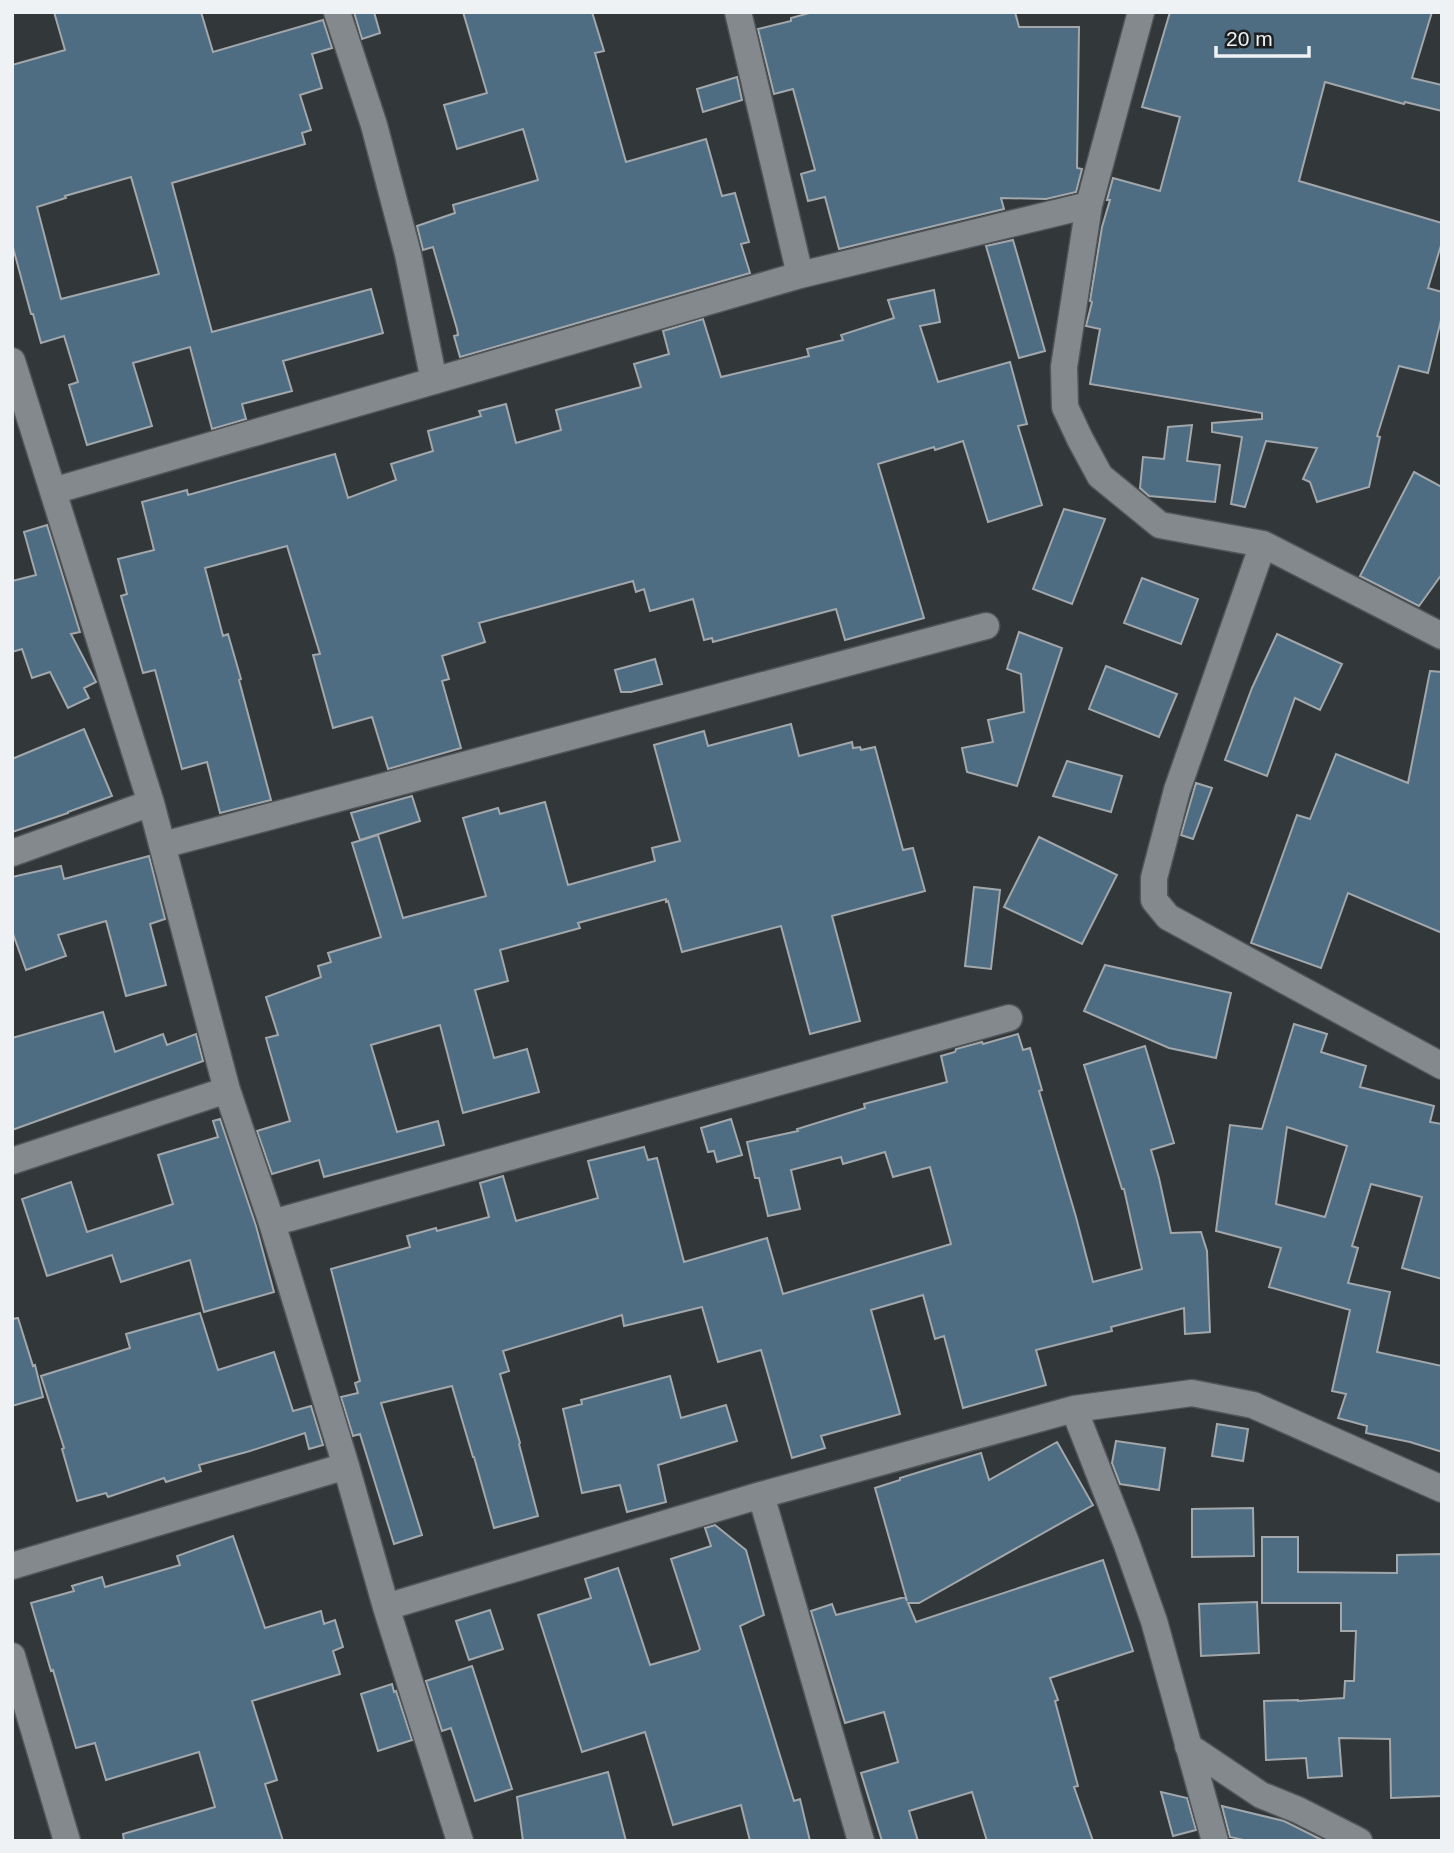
<svg xmlns="http://www.w3.org/2000/svg" width="1454" height="1853" font-family="Arial,sans-serif">
  <style>
    .building { fill: #4f6d82; stroke: #a1a7ab; stroke-width: 2; fill-rule: evenodd }
    .lines { fill: none; stroke-linecap: round; stroke-linejoin: round }
    .street-casing { stroke: #515558; stroke-width: 29 }
    .street { stroke: #84898d; stroke-width: 26 }
  </style>
  <rect width="100%" height="100%" fill="#32373a"/>
  <!-- building -->
  <path class="building" d="M54,12H201L213,52L323,20L332,48L312,54L322,88L300,95L311,130L302,133L305,144L172,183L212,332L371,289L383,333L283,361L292,391L242,404L246,419L212,429L190,347L133,363L152,426L87,445L69,385L78,382L64,336L41,343L33,314H31L12,244V65L65,50ZM131,177L159,274L61,299L37,207L66,198L65,196Z
    M354,12H374L380,33L362,39Z
    M463,12H592L604,51L595,53L626,162L706,139L722,196L735,193L749,242L741,244L750,273L460,357L454,336L458,335L457,329L433,247L423,250L417,226L455,213L453,205L538,180L523,129L457,149L444,105L487,93Z
    M813,12H1015L1019,27H1079L1077,168L1082,169L1076,192L1046,199L1001,198L1004,209L839,249L825,197L808,201L801,174L815,170L793,89L774,94L758,29L791,21V18Z
    M1170,12H1432L1412,78L1442,85V111L1405,102L1404,104L1325,82L1299,181L1442,223V242L1428,288L1442,292V316L1428,373L1399,366L1377,436L1380,437L1369,487L1317,502L1310,482L1303,479L1317,448L1266,441L1245,507L1231,504L1242,437L1212,432V423L1262,419V413L1090,384L1100,329L1086,326L1092,302L1090,301L1102,227L1110,200H1107L1113,178L1160,191L1180,117L1142,107Z
    M737,77L742,100L703,112L697,89Z
    M1013,240L1045,351L1019,358L986,246Z
    M934,290L940,322L920,326L938,382L1010,362L1027,424L1018,426L1042,505L988,522L963,441L935,450L934,447L878,464L924,618L845,640L836,609L713,642L712,638L704,640L693,599L650,611L644,589L636,592L633,581L479,623L485,642L442,656L449,679L442,681L461,748L388,769L372,717L333,728L313,655L320,654L287,546L205,568L223,636L228,634L241,679L239,680L271,800L220,813L207,762L182,769L155,670L143,673L121,596L127,594L118,559L154,550L142,502L187,490L188,495L335,454L348,498L396,480L391,464L433,451L428,431L481,416L479,411L506,404L516,443L561,430L556,410L641,387L634,364L669,354L663,331L703,319L721,377L809,356L807,349L843,340L841,335L894,318L888,300Z
    M1192,425L1187,461L1220,465L1215,502L1149,496L1140,488L1143,457L1164,459L1168,427Z
    M1414,472L1442,487V574L1419,606L1360,576Z
    M1064,509L1105,519L1072,604L1033,589Z
    M47,525L80,632L71,634L96,682L84,688L89,698L68,708L50,672L32,678L22,649L12,652V581L36,575L24,532Z
    M1142,578L1198,599L1181,644L1124,623Z
    M1019,632L1062,648L1017,786L967,772L962,748L993,742L988,720L1024,712L1021,674L1007,669Z
    M1277,634L1342,664L1320,710L1295,698L1267,776L1225,760L1252,688Z
    M655,659L662,684L631,692H621L615,670Z
    M1106,666L1177,694L1159,737L1089,709Z
    M1430,671L1442,672V933L1348,893L1321,968L1251,943L1297,815L1310,819L1336,754L1408,783Z
    M791,724L799,756L852,742L853,748L860,747L861,750L875,747L903,850L913,848L925,891L832,916L860,1021L810,1034L781,926L682,952L668,901L666,902V899L578,923L580,928L500,950L508,981L475,990L494,1058L527,1049L539,1092L463,1113L440,1025L371,1045L397,1132L438,1121L444,1145L324,1177L319,1160L272,1174L257,1131L290,1121L266,1038L278,1035L266,997L321,977L318,966L331,962L328,953L381,937L352,843L378,835L403,918L486,896L463,818L498,808L500,814L545,802L568,885L655,861L652,848L680,841L654,745L704,731L708,746Z
    M84,729L112,796L68,812V813L12,832V759Z
    M1067,761L1122,776L1111,812L1053,796Z
    M1196,783L1212,788L1193,839L1181,835Z
    M412,796L420,821L360,840L351,813Z
    M1039,837L1117,875L1082,944L1004,907Z
    M149,856L165,919L150,924L166,985L126,996L106,921L58,935L66,956L26,970L12,931V877L61,866L64,879Z
    M974,887L1000,890L991,969L965,966Z
    M1105,965L1231,993L1216,1058L1169,1048L1084,1011Z
    M103,1012L115,1052L163,1034L167,1045L196,1034L203,1061L12,1130V1038Z
    M1294,1024L1327,1034L1321,1052L1366,1066L1360,1087L1434,1106L1430,1122L1442,1124V1279L1402,1268L1422,1197L1371,1184L1352,1246L1358,1248L1348,1283L1390,1292L1377,1352L1442,1366V1452L1410,1442L1366,1433L1367,1426L1338,1418L1346,1394L1332,1391L1350,1310L1269,1287L1281,1248L1216,1231L1230,1125L1262,1129ZM1287,1127L1347,1146L1325,1217L1276,1204Z
    M1018,1034L1023,1050L1030,1048L1042,1090L1039,1091L1076,1217L1093,1282L1142,1269L1124,1189H1122L1084,1065L1145,1046L1174,1143L1151,1150L1159,1178L1171,1233L1201,1232L1207,1251L1210,1332L1185,1334L1184,1308L1111,1327L1112,1331L1036,1350L1046,1385L963,1408L944,1336L935,1339L923,1295L871,1310L900,1414L821,1436L825,1448L792,1458L761,1350L718,1362L702,1307L624,1326L622,1315L503,1351L509,1371L500,1374L520,1443L519,1444L538,1516L494,1528L474,1457H473L452,1386L381,1403L422,1535L394,1544L360,1434L353,1436L341,1397L358,1393L355,1383L360,1381L331,1269L410,1247L407,1236L436,1228L437,1231L489,1217L480,1183L503,1176L516,1221L598,1198L588,1161L644,1147L648,1160L657,1158L684,1262L767,1238L783,1294L951,1244L930,1167L893,1177L885,1152L843,1164L841,1157L791,1170L800,1209L768,1216L759,1178H755L747,1142L798,1131L797,1129L865,1108L864,1104L947,1082L941,1056L955,1052L956,1049L982,1042L983,1044Z
    M220,1119L256,1226L274,1292L204,1312L190,1260L121,1282L112,1255L47,1276L22,1199L71,1182L87,1232L173,1204L158,1155L218,1137L213,1121Z
    M731,1119L742,1155L717,1162L714,1151L708,1152L701,1128Z
    M200,1313L218,1370L274,1352L293,1411L311,1406L323,1445L309,1449L305,1433L250,1451L199,1465L201,1471L166,1482L164,1478L108,1497L106,1493L77,1501L62,1449L64,1448L41,1376L130,1348L126,1334Z
    M18,1318L33,1366L35,1365L43,1397L12,1406V1319Z
    M670,1376L681,1418L726,1405L737,1441L658,1465L666,1502L627,1512L620,1485L582,1493L563,1409L582,1404L581,1400Z
    M1217,1424L1248,1429L1243,1461L1212,1456Z
    M1116,1441L1165,1448L1159,1490L1120,1484L1112,1463Z
    M1057,1442L1093,1505L919,1603H908L916,1622L1103,1560L1133,1651L1050,1678L1058,1700L1055,1701L1078,1786L1074,1787L1093,1841H987L972,1792L909,1811L918,1841H882L861,1773L898,1762L884,1712L845,1723L811,1611L832,1604L836,1615L905,1597L907,1601L875,1488L900,1480V1478L981,1453L989,1480Z
    M1253,1508L1254,1556L1192,1557V1509Z
    M715,1525L746,1550L764,1615L740,1626L794,1801L800,1799L810,1841H750L741,1805L673,1825L645,1732L582,1752L538,1615L591,1598L585,1579L618,1568L650,1665L698,1651L700,1649L671,1559L711,1546L705,1528Z
    M233,1536L265,1628L321,1611L324,1624L335,1620L343,1647L333,1651L340,1674L252,1701L277,1780L265,1784L283,1841H124L123,1834L215,1807L199,1752L106,1780L95,1743L76,1748L53,1670L51,1671L31,1603L74,1591L72,1586L102,1577L105,1587L180,1565L177,1556Z
    M1262,1537H1298V1572L1397,1573V1555L1442,1554V1796L1391,1798L1390,1739L1339,1738L1342,1776L1308,1778L1306,1758L1266,1760L1264,1701L1298,1700V1701L1344,1698L1345,1681H1354L1356,1631H1341V1603H1262Z
    M1257,1602L1259,1653L1201,1656L1199,1604Z
    M490,1610L503,1649L469,1660L456,1621Z
    M472,1666L512,1789L475,1801L451,1728L442,1731L426,1681Z
    M392,1684L394,1692L396,1691L412,1740L378,1751L361,1694Z
    M608,1772L626,1841H523L517,1797Z
    M1161,1792L1187,1798L1196,1830L1173,1836Z
    M1222,1806L1284,1821L1324,1841H1248L1230,1837Z"/>
  <g class="lines">
    <!-- street casing -->
    <g class="street-casing">
      <path id="street" d="M337,12L374,125L408,254L434,381
        M738,12L800,275
        M1141,12L1089,205L1064,367L1065,407L1080,439L1100,476L1160,525L1263,544L1442,636
        M12,361L151,803L227,1090L272,1223L346,1466L12,1566
        M53,491L800,275L1089,205
        M1263,544L1177,790L1154,878V900L1168,917L1442,1066
        M163,845L986,626
        M12,853L151,803
        M12,1161L227,1090
        M272,1223L1009,1018
        M1074,1409L1126,1542L1154,1621L1215,1841
        M346,1466L386,1607L460,1841
        M761,1495L861,1841
        M386,1607L761,1495L1074,1409L1192,1393L1253,1405L1442,1489
        M12,1656L67,1841
        M1188,1746L1261,1795L1298,1810L1359,1841"/>
    </g>
    <!-- street -->
    <use href="#street" class="street"/>
  </g>
  <!-- border -->
  <rect width="1454" height="1853" fill="none" stroke="#eff2f4" stroke-width="28"/>
  <!-- scale -->
  <path d="M1216 46v10h93v-10" fill="none" stroke="#eff2f4" stroke-width="3.5"/>
  <text x="1226" y="46" font-size="21" fill="#eff2f4" stroke="#1c1e1f" stroke-width="5" paint-order="stroke">20 m</text>
</svg>
